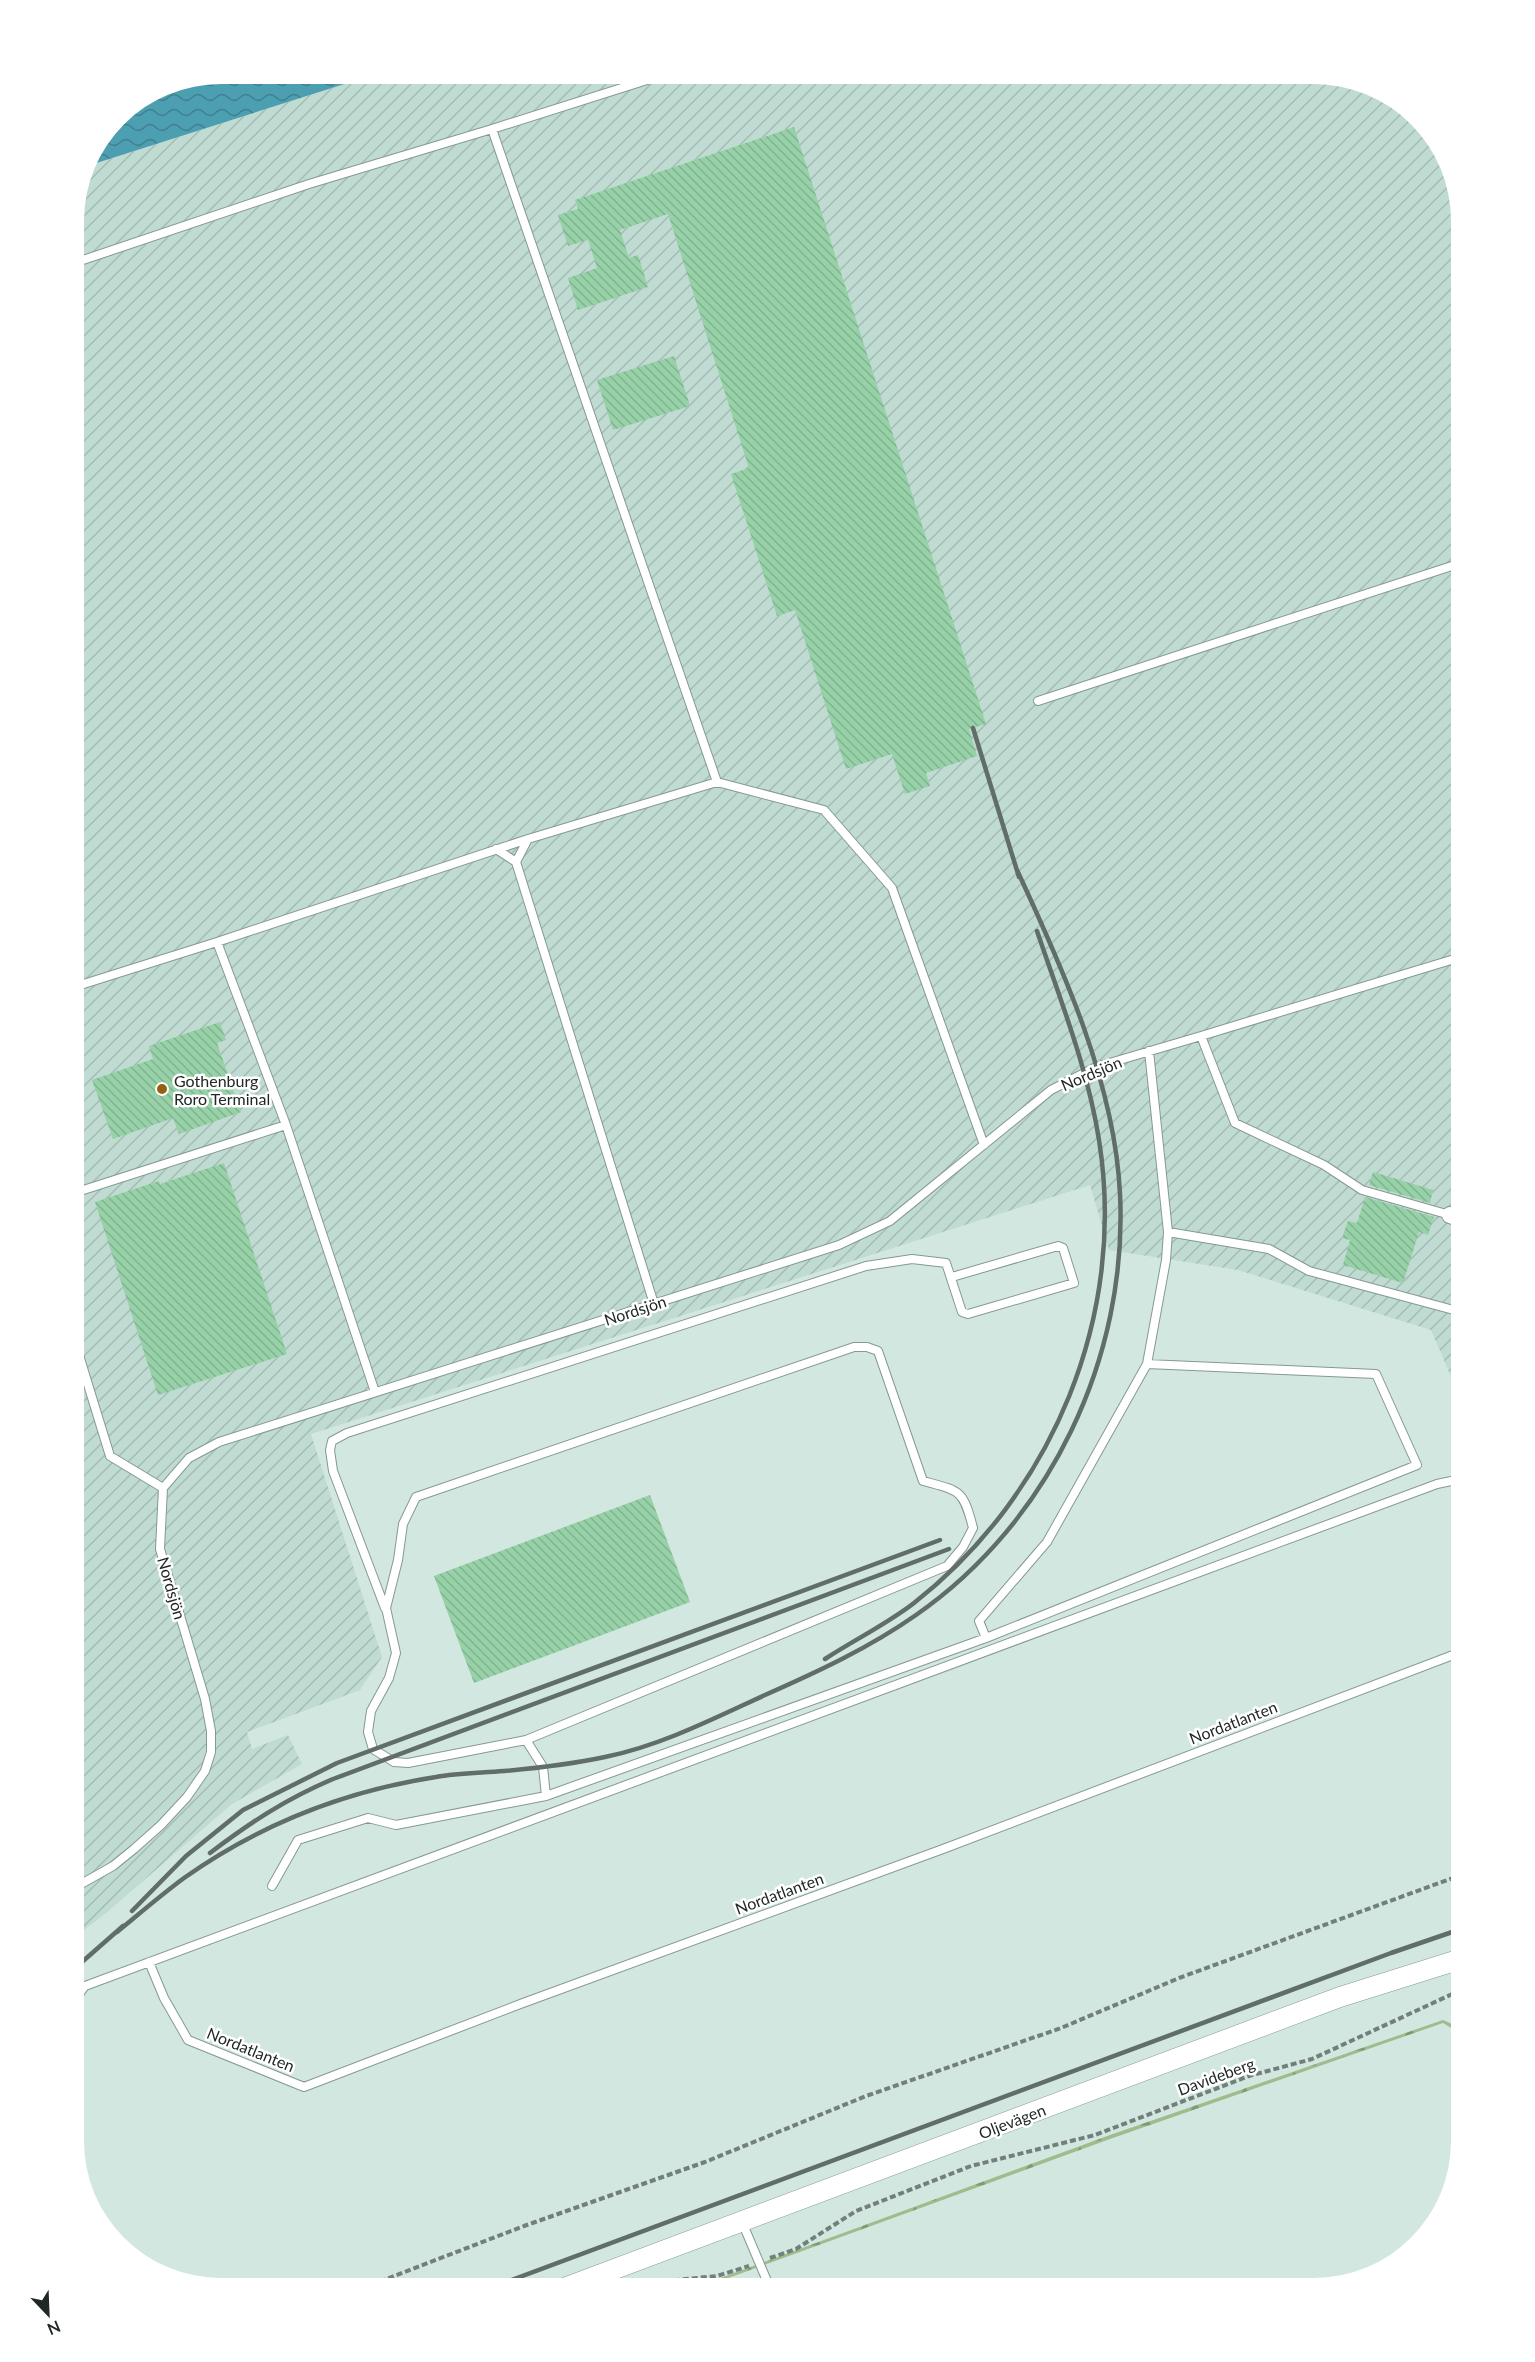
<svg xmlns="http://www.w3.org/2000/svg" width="1535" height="2362" font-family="Lato,sans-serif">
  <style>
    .industrial { fill: url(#industrial-furrows) }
    .forest { fill: url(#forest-firs) }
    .water { fill: url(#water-waves) }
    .building { fill: url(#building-back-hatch) }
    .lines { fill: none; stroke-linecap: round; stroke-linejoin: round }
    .service-casing { stroke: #859993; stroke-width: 10 }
    .minor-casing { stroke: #859993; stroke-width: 18 }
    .tertiary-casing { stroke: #859993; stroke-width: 21 }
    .path { stroke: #727f7b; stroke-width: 4; stroke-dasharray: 6 3; stroke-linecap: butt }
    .service { stroke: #fff; stroke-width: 8 }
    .minor { stroke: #fff; stroke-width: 16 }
    .tertiary { stroke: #fff; stroke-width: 20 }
    .rail { stroke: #606d69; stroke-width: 4.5 }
    .poi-dot { fill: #936113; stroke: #fff; stroke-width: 2 }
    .labels { text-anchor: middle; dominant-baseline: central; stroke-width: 5; stroke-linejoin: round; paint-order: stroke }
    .street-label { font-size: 16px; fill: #202826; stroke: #fff }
    .poi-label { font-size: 16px; fill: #202826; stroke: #fff; text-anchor: start }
  </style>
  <defs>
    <pattern id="industrial-furrows" width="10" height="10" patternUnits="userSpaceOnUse" patternTransform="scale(1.5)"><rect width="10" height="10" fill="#bfdbd2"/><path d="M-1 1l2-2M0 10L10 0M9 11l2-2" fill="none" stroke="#a4bcb4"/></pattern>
    <pattern id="forest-firs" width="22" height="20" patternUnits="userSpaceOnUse" patternTransform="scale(1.5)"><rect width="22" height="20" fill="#9fbc8d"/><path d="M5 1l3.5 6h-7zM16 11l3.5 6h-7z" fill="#819973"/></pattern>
    <pattern id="water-waves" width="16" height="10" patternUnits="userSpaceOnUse" patternTransform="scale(1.5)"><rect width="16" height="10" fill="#4c9eb1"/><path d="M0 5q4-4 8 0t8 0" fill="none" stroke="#3f8190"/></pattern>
    <pattern id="building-back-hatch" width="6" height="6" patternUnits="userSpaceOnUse" patternTransform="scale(1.5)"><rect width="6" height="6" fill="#96d1a8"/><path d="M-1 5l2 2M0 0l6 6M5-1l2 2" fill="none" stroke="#81b390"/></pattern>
  </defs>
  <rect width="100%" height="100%" fill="#d2e7e0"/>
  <!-- industrial -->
  <path class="industrial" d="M376,74H1324L1396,98L1446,155L1461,221V1383L1455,1386L1431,1330L1238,1270L1109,1250L1090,1185L311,1434L382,1657L360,1690L247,1732L252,1749L288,1735L302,1764L232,1804L106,1913L74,1938V211L84,167Z"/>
  <!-- forest -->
  <path class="forest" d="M1443,2020L1461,2028V2034L1443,2023L1110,2139L701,2288H693L1110,2135Z"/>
  <!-- water -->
  <path class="water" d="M221,74H376L84,167L117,116L165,85Z"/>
  <!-- building -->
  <path class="building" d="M794,127L986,724L969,729L977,756L926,773L930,786L905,794L892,754L846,769L795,610L777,616L731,474L749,468L668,214L620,230L629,258L638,255L648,287L578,310L568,278L597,268L588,240L568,246L558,215L578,209L575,200Z
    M674,356L690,406L613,430L597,380Z
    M220,1022L226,1040L217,1043L241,1112L179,1134L173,1118L113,1139L92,1080L153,1059L149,1046Z
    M224,1163L287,1354L158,1395L95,1202L159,1181L160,1184Z
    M1373,1172L1433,1190L1430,1203L1369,1185Z
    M1365,1197L1434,1217L1428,1235L1419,1232L1403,1283L1343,1265L1350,1240L1342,1238L1348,1221L1357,1223Z
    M650,1495L690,1602L474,1683L434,1576Z"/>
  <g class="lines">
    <!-- service casing -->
    <g class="service-casing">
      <path id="service" d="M492,129L666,74
        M74,263L309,184L492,129L717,782L528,839L516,862L654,1304
        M1038,701L1461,563
        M717,782L824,810L892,888L984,1145
        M496,849L516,862
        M74,987L217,942L528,839
        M1201,1036L1461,957
        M1149,1051L1168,1232
        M286,1125L375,1392
        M74,1193L286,1125L217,942
        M74,1339L110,1456L163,1488
        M854,1347H867L878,1351L923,1481C960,1491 963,1489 973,1528L963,1547L947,1566L526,1740L408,1763L394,1762L373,1749L368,1732L371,1711L389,1678L396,1653L386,1608L398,1560L403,1524L416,1497Z
        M385,1608L333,1471L330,1450L332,1441L347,1433L866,1266L912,1259L946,1263L962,1312L968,1314L1074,1283L1063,1248L1058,1246L952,1277
        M986,1638L979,1621L1047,1542L1147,1364
        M546,1796L986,1638L1417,1465L1376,1374L1147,1364L1166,1260L1168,1232L1269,1249L1309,1271L1461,1312
        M272,1886L298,1840L368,1818L396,1825L546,1796L543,1767L526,1740
        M74,1888L113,1866L134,1849L161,1825L187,1797L205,1771L211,1752V1731L205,1699L160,1549L163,1488L189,1458L219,1442L839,1245L890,1221L1051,1090L1096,1067L1201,1036L1235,1123L1324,1165L1362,1190L1450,1215
        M149,1962L164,1998L188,2040L304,2087L523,2003L943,1849L1461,1652
        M74,2001L85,1986L1437,1484L1461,1479
        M742,2222L770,2288"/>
    </g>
    <!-- minor casing -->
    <g class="minor-casing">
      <path id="minor" d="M1450,1215L1461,1219"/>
    </g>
    <!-- tertiary casing -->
    <g class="tertiary-casing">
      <path id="tertiary" d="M564,2288L1340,1997L1461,1959"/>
    </g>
    <!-- path -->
    <path class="path" d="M1461,1834L1458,1819L1461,1807
      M770,2258L796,2249L856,2211L971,2166L1095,2135L1249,2076L1312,2059L1461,1990
      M363,2288L524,2226L705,2162L866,2096L1061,2028L1179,1978L1461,1875
      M639,2288L656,2282L717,2276L749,2266"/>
    <!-- service -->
    <use href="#service" class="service"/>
    <!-- minor -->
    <use href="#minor" class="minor"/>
    <!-- tertiary -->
    <use href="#tertiary" class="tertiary"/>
    <!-- rail -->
    <path class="rail" d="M973,728L1019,877
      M825,1659C854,1640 887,1624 914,1603C1053,1494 1127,1315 1099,1140C1088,1069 1060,999 1037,931
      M210,1853C251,1822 286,1799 333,1779L949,1549
      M74,1882C78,1821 85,1758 74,1697
      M132,1911L186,1856L243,1810L337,1763L940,1540
      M117,1932C139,1914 161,1895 184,1878C259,1825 345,1791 436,1777C458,1773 481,1773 504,1771C538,1768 572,1764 605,1757C660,1746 715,1718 765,1695C817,1672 869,1648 916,1615C1050,1522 1128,1357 1120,1194C1115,1084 1063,969 1017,870
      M74,1969L123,1926
      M490,2288L1391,1953L1461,1929"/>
  </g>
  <!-- markers -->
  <circle class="poi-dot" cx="162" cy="1089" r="6"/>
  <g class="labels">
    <!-- street labels -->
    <g class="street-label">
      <text transform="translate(1091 1073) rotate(-23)">Nordsjön</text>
      <text transform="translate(635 1310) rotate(-18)">Nordsjön</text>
      <text transform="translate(172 1588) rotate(74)">Nordsjön</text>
      <text transform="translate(1233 1722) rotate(-21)">Nordatlanten</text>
      <text transform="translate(779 1893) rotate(-20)">Nordatlanten</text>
      <text transform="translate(251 2049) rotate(22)">Nordatlanten</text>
      <text transform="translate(1216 2076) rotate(-20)">Davideberg</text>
      <text transform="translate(1012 2121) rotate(-21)">Oljevägen</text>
    </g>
    <!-- poi labels -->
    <g class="poi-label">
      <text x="174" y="1080">Gothenburg<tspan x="174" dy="18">Roro Terminal</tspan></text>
    </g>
  </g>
  <!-- crop -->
  <path d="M0 0H1535V2362H0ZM221 84H1314A137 137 0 0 1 1451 221V2141A137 137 0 0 1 1314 2278H221A137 137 0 0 1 84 2141V221A137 137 0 0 1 221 84Z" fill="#fff" fill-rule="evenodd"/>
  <!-- north arrow -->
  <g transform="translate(48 2314) rotate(157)" stroke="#ffffff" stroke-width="4.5" paint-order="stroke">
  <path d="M0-4.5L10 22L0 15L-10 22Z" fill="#202826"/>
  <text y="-9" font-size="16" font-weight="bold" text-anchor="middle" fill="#202826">N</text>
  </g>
</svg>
